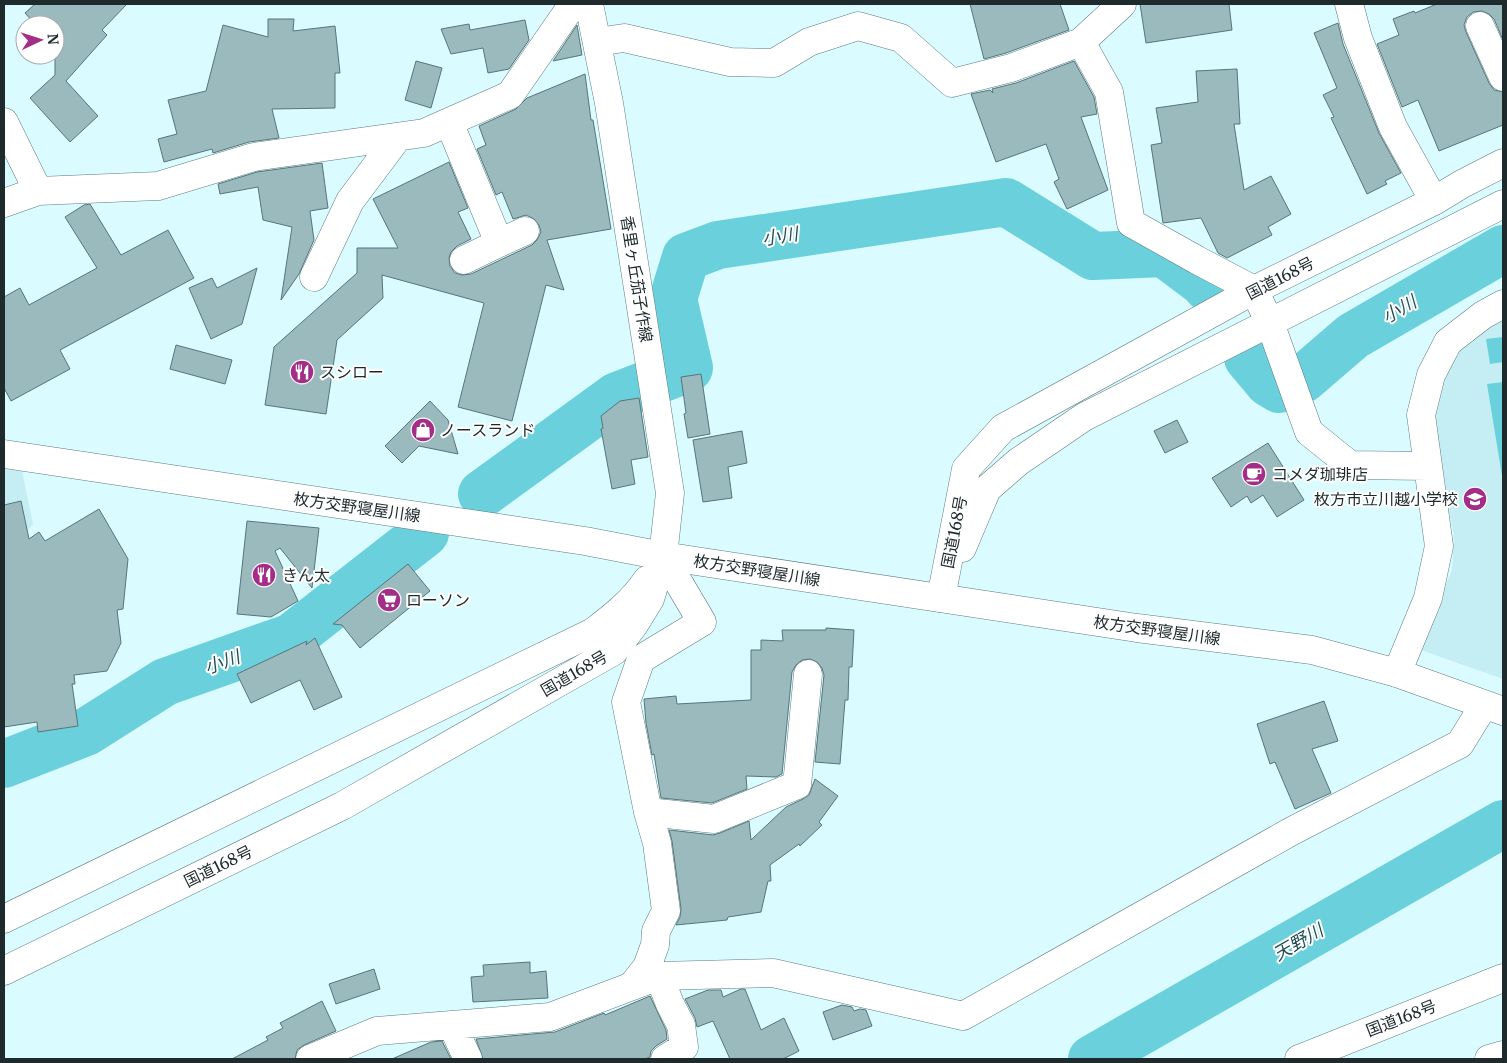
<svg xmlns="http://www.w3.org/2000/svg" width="1507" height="1063" font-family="Merriweather,'Noto Sans JP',serif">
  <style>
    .built { fill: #c4eef3 }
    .water { fill: #6ad0dc }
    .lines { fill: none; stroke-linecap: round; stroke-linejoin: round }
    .river { stroke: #6ad0dc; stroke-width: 48 }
    .building { fill: #9bbabe; stroke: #587579 }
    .minor-casing { stroke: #5e7c80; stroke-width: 29 }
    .tertiary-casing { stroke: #5e7c80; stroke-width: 29 }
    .primary-casing { stroke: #5e7c80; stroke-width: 29 }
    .trunk-casing { stroke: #5e7c80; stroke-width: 29 }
    .minor { stroke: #fff; stroke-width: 28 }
    .tertiary { stroke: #fff; stroke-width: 28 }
    .primary { stroke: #fff; stroke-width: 28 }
    .trunk { stroke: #fff; stroke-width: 28 }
    .labels { text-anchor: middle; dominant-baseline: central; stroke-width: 4; stroke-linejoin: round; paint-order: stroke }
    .street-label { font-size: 16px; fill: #1e2a2c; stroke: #fff }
    .poi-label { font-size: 16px; fill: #1e2a2c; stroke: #fff; text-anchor: start }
    .water-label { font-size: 18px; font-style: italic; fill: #225056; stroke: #fff }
  </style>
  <rect width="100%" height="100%" fill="#dafbff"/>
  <!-- built -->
  <path class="built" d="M1503,311V679L1418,649L1452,570L1454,534L1427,415L1451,348Z
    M4,469L22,471L33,524L4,560Z"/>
  <!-- water -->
  <path class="water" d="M1503,337V362L1490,364L1486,339Z
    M1503,382V482L1487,384Z"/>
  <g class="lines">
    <!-- river -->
    <path class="river" d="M1248,358L1269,383L1279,389
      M1303,379L1353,336L1503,249
      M482,494L617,396L689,368L673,299L686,257L718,245L1006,202L1093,256L1164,253L1204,283L1207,287
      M4,764L86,732L165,682L292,637L425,533
      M1092,1059L1503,824"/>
  </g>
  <!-- building -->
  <path class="building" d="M35,4H127L102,30L107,35L66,81L98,116L70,142L30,98L55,75V25H36L25,13Z
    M970,4H1060L1069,30L1006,53L984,59Z
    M1140,4H1229L1232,30L1146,43Z
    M1437,4H1503V40L1494,19L1489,14L1482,11L1473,12L1467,17L1464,25L1466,32L1489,83L1494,90L1503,92V125L1439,151L1418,100L1402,107L1377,44L1399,35L1393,19L1414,11L1415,13Z
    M268,19H294L293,31L335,26L340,73H335V108L272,109L279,138L249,142L213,153L212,149L164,162L158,139L177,134L168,100L206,91L223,25L268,37Z
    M525,20L529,40L509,69L488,73L483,48L451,54L441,29L469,24L470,30Z
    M1338,23L1343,44L1379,133L1401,173L1385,181L1387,184L1367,194L1331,118L1334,117L1323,95L1337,88L1314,33Z
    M577,25L582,55L553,61Z
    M416,61L442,68L431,108L405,100Z
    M1074,61L1094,97L1097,114L1081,117L1108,190L1067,209L1054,182L1059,179L1046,144L996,162L971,94L990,90L993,93L992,89L1016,83Z
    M1237,69L1240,124H1234L1244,190L1271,176L1291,214L1268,227L1272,235L1227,258L1218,253L1201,218L1163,223L1151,145L1162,143L1156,108L1198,102L1196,71Z
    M585,74L591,120H593L611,229L547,240L564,290L546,285L512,421L458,407L484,303L382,275L383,298L337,340L326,414L265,405L274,347L357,273V248H398L373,199L449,162L468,208L458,212L471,239L457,246L451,252L449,258L450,266L455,273L462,275L471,274L532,245L537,240L541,232L539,225L534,219L526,215L513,219L502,192L496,195L477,149L486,145L479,126L516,109L527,98Z
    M322,163L328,208L310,211L314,240L299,274L281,300L292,227L263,220L258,187L220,194L218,184L257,172Z
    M90,204L121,255L168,230L194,278L60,350L70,369L11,401L4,388V297L20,288L29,305L97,268L65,217L84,205Z
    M257,268L242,324L211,339L189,288L212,278L217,288Z
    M176,345L232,360L225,384L170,369Z
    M701,374L710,434L688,438L684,414L686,413L681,377Z
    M639,398L648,457L631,460L635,484L612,489L601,429L603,428L601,416L620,401Z
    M430,401L448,420L458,454L419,446L402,463L385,446Z
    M1177,420L1188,442L1165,453L1154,431Z
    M742,431L747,463L728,467L732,498L703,502L693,440Z
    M1268,443L1304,500L1277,517L1263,495L1251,503L1247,496L1231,507L1212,478Z
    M21,501L29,539L39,532L45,541L99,509L128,559L123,609L117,610L121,643L107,671L74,675L75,684H72L78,726L38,732L37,722L4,727V505Z
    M247,521L319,528L312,588L280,548L275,551L298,601L271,617L237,614Z
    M408,564L430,591L360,648L342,625L333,624Z
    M826,628L854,630L852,667H849L848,700H845L840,764L815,762L824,675L822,668L817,662L810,659L802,660L796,665L792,672L782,774L776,777L746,776L747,789L712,803L661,798L654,754L652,755L646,723L644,699L676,696L677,704L751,700V650H761V640L783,641L782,630H826Z
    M315,638L342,697L314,710L300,680L251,703L237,674L307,641L306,645Z
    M1324,701L1338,741L1312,749L1331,793L1295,809L1275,762L1270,764L1257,724Z
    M815,779L838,796L819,822L822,825L800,846L799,844L770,865L771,881H768L761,912L728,917L727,920L676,925L680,917L681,909L672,841L669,830L713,835L720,833L749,821L751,840L786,807L803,799L809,795Z
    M530,962V973L546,971L548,998L473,1002L471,977L484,976L483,965Z
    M374,969L380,989L336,1004L329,984Z
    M741,989H745L761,1030L784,1018L799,1051L783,1059H730L713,1021L697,1027L695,1018L685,999L708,990H721L723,997Z
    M650,996L666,1030L667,1039L656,1046L651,1051L650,1057L645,1059H483L476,1039L555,1032L604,1013L605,1015Z
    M322,1001L336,1031L304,1045L297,1050L295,1059H232L268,1040L266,1037L283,1028L280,1023Z
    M842,1005L852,1007L854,1011L860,1009L866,1010L872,1026L833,1040L823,1012Z
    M442,1041L451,1059H392L431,1042Z"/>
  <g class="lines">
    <!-- minor casing -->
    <g class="minor-casing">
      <path id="minor" d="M1349,4L1358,38L1393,127L1434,201
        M1480,26L1503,77
        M597,42L624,38L730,62L774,63L809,42L858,26L901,38L952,83L1011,68L1081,42L1109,92L1131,223L1197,260L1254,290L1270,323L1309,432L1350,465L1428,466
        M1081,42L1122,4
        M4,122L38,191
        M449,122L499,243L464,260
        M4,203L38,191L158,186L254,157L424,133L510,95L573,4
        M499,243L525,231
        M314,277L350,201L398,137
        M663,556L702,622L641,659L626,702L648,812L714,819L797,785L808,674
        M1397,673L1428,598L1439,546L1421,415L1431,375L1448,342L1483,315L1503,304
        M659,976L670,1004L681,1025L684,1047L665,1059
        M632,986L647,967L655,945L656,931L666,911L657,843L648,812
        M452,1025L468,1059
        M310,1059L377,1031L550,1017L659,976L773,973L963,1016L1292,831L1460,744L1484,705
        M1489,1059L1503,1055"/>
    </g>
    <!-- tertiary casing -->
    <g class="tertiary-casing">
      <path id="tertiary" d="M589,4L609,103L670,493L663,556"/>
    </g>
    <!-- primary casing -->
    <g class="primary-casing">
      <path id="primary" d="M4,454L585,541L663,556L1137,628L1312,650L1397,673L1503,711"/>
    </g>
    <!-- trunk casing -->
    <g class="trunk-casing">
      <path id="trunk" d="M962,548L987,489L1018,462L1084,417L1503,204
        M941,598L966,469L1003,428L1254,290L1434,201L1462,184L1503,163
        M4,919L593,632C613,617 633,601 647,580
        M4,971L342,806L614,651L634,625L650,599L663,556
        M1299,1059L1503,978"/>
    </g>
    <!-- minor -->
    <use href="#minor" class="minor"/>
    <!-- tertiary -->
    <use href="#tertiary" class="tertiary"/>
    <!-- primary -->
    <use href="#primary" class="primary"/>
    <!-- trunk -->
    <use href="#trunk" class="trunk"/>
  </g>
  <!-- icons -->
  <defs>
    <g id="restaurant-disc" transform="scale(1.25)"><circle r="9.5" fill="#a22e88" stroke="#fff"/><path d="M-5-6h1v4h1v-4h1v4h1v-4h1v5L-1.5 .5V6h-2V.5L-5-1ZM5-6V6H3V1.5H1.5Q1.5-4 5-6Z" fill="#fff"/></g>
    <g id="shop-disc" transform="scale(1.25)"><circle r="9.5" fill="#a22e88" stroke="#fff"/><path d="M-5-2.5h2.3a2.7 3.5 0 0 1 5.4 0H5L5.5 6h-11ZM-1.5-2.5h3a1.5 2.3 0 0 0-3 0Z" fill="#fff"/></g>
    <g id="cafe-disc" transform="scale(1.25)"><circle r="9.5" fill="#a22e88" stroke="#fff"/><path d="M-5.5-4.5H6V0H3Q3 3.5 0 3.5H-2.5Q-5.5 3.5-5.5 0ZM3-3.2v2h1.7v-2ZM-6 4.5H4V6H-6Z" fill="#fff"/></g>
    <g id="school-disc" transform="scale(1.25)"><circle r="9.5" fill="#a22e88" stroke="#fff"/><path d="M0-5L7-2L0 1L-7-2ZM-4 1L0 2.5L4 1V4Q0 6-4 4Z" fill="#fff"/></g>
    <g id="supermarket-disc" transform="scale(1.25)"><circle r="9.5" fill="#a22e88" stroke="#fff"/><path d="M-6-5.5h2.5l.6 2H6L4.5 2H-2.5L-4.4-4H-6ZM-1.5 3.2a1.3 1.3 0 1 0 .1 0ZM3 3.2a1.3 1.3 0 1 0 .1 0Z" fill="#fff"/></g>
  </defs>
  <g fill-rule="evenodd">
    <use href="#restaurant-disc" x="302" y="372"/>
    <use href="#shop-disc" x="423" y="430"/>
    <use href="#cafe-disc" x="1254" y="474"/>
    <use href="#school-disc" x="1475" y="499"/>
    <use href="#restaurant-disc" x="264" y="575"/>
    <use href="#supermarket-disc" x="389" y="600"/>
  </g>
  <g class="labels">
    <!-- street labels -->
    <g class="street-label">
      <text transform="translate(1280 278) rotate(-27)">国道168号</text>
      <text transform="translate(637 279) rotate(81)">香里ヶ丘茄子作線</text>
      <text transform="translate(357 507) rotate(8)">枚方交野寝屋川線</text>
      <text transform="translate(954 532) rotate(-79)">国道168号</text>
      <text transform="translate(757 570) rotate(9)">枚方交野寝屋川線</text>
      <text transform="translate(1157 630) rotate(8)">枚方交野寝屋川線</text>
      <text transform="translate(574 673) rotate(-30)">国道168号</text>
      <text transform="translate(218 866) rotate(-26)">国道168号</text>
      <text transform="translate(1401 1018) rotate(-21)">国道168号</text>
    </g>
    <!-- poi labels -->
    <g class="poi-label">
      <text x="320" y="372">スシロー</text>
      <text x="440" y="430">ノースランド</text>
      <text x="1272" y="474">コメダ珈琲店</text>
      <text x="1458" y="499" text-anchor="end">枚方市立川越小学校</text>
      <text x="282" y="575">きん太</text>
      <text x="406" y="600">ローソン</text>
    </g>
    <!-- water labels -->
    <g class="water-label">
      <text transform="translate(780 236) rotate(-9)">小川</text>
      <text transform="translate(1399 309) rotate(-30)">小川</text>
      <text transform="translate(222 662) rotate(-20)">小川</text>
      <text transform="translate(1298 942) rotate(-30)">天野川</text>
    </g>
  </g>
  <!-- border -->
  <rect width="1507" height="1063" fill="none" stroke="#1e2a2c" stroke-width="10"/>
  <!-- north arrow -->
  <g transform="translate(40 40) rotate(86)"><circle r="24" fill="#ffffff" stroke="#a5aaab"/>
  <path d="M0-4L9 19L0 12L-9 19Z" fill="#a22e88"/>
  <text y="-8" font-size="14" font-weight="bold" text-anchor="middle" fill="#1e2a2c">N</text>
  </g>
</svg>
